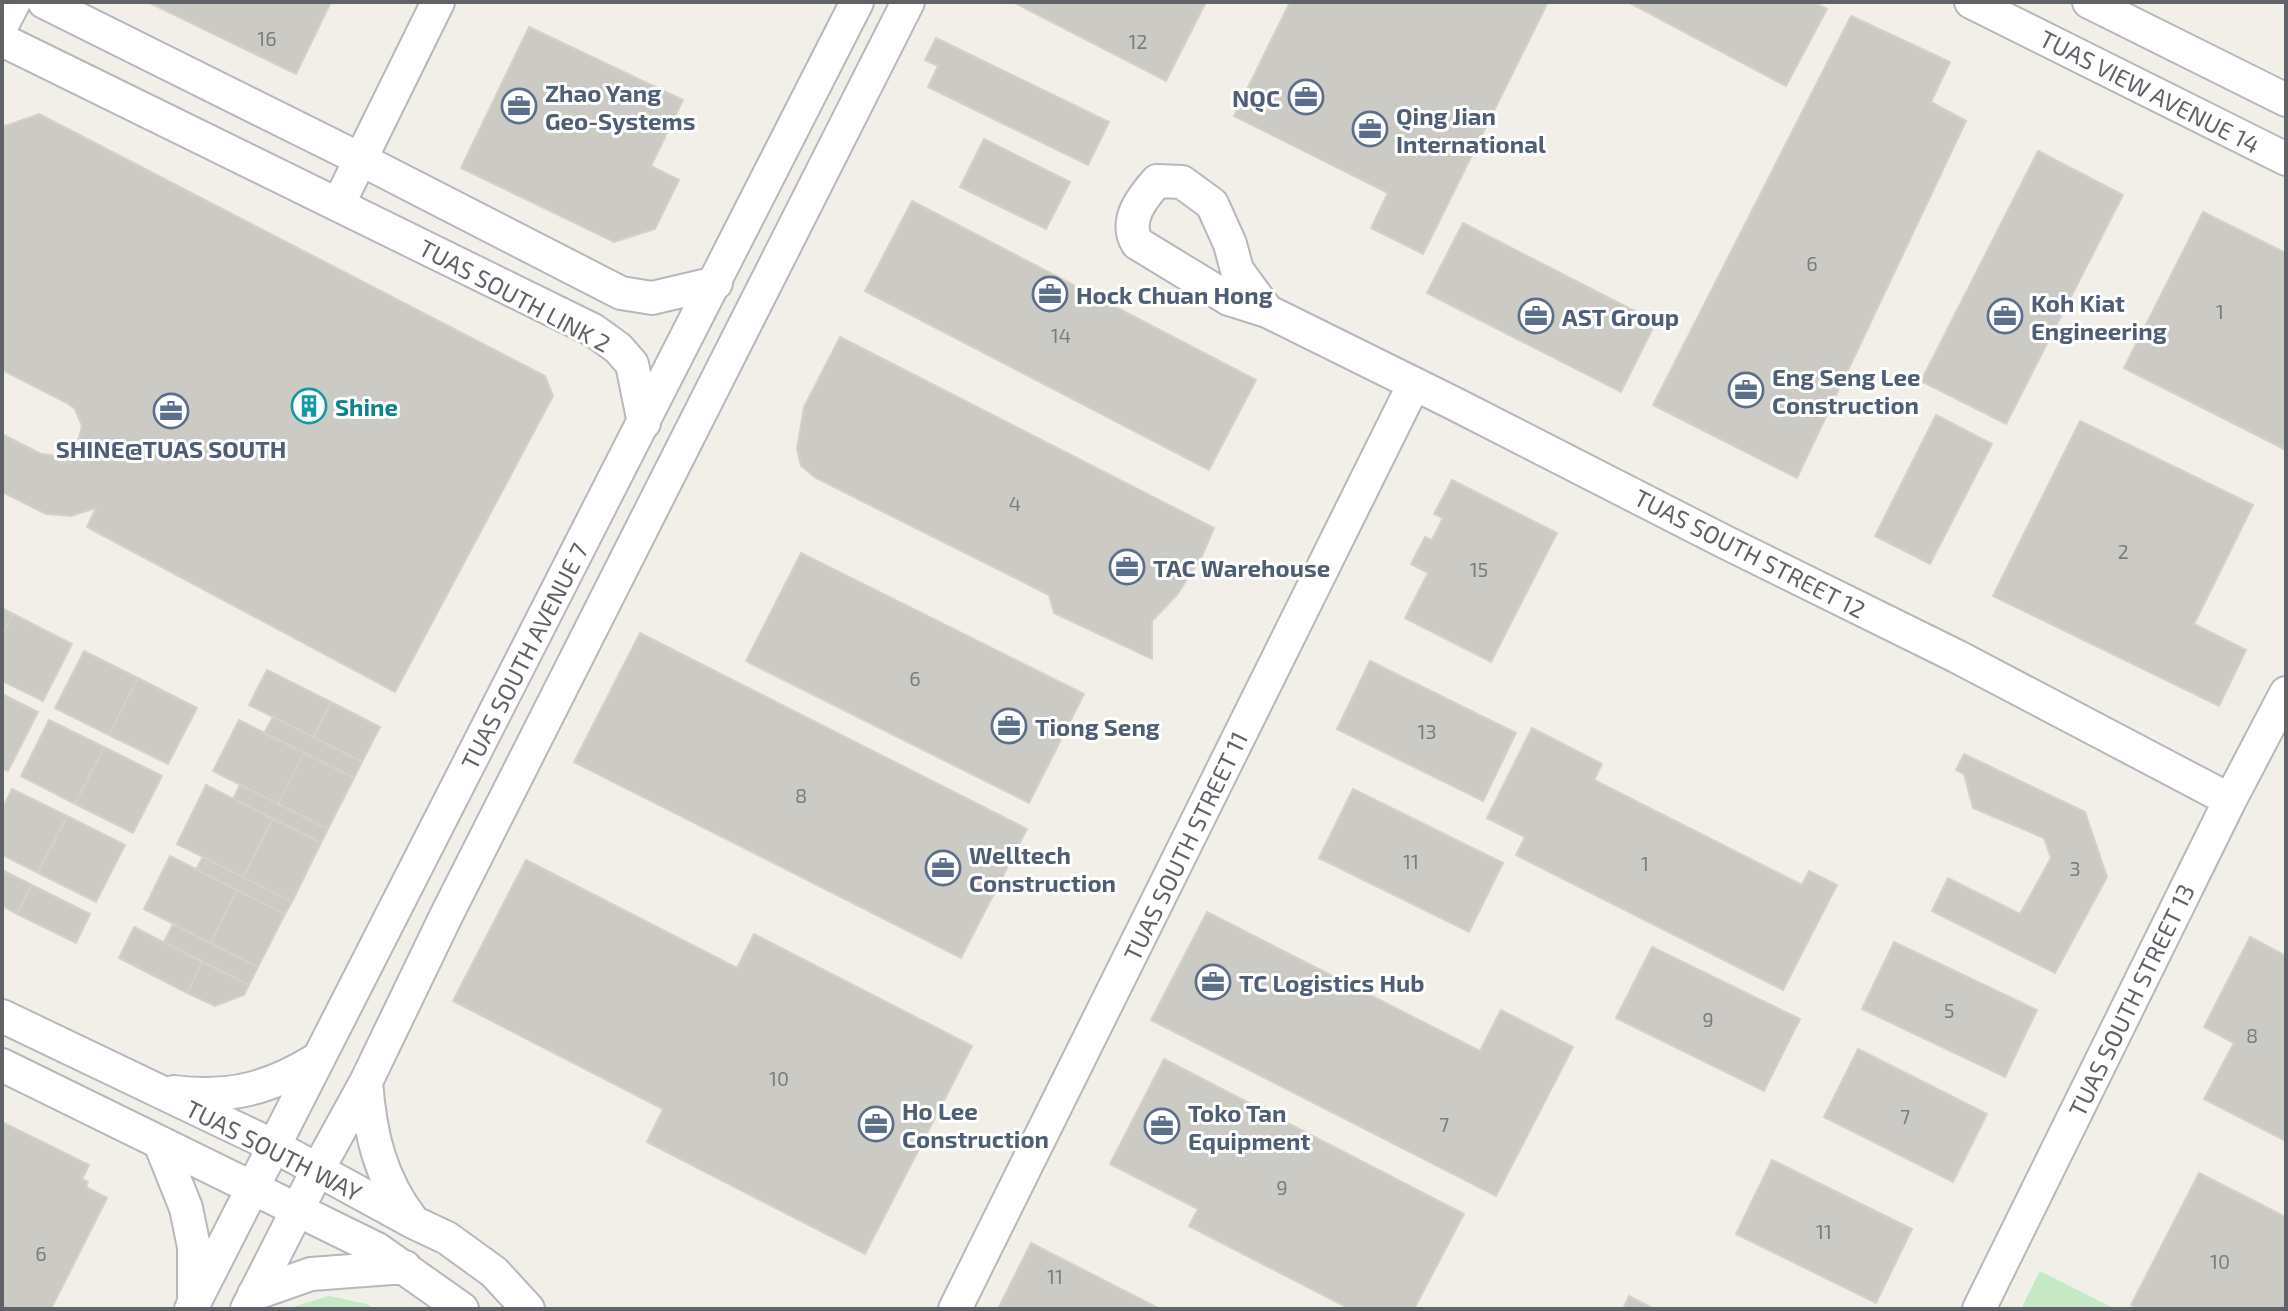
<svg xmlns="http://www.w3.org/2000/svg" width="2288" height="1311" font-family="'Exo 2',sans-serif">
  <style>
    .green { fill: #c5e8c5 }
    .building { fill: #cccac5; stroke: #d6d1c6; stroke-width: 2 }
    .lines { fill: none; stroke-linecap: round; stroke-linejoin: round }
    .minor-casing { stroke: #b5b8bc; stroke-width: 36 }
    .minor { stroke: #fff; stroke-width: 32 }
    .labels { text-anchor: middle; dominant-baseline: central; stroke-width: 6; stroke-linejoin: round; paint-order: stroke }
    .number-label { font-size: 20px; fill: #7a7d7f }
    .street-label { font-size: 24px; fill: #5f6368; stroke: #fff }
    .service-label { font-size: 24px; font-weight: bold; fill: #4e5e75; stroke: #fff; text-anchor: start }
    .culture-label { font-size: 24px; font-weight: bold; fill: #0d838f; stroke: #fff; text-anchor: start }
  </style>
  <rect width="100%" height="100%" fill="#f1efe8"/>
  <!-- green -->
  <path class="green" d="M2040,1271L2115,1309H2021Z
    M329,1296L367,1304L375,1309H286Z"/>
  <!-- building -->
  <path class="building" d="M148,2H331L296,74Z
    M1013,2H1206L1166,81Z
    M1290,2H1548L1423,254L1371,228L1388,193L1234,116Z
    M1628,2H1813L1827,9L1786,86Z
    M1851,16L1950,62L1931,102L1966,121L1797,478L1653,405Z
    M529,27L683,100L651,166L679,180L655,229L614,242L461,168Z
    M936,38L1109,122L1088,165L928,87L938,66L925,60Z
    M39,114L545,376L553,396L395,692L87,527L96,508L71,516L46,514L2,492V434L41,454L60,456L77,445L82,426L75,409L67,403L2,370V131L5,126Z
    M984,139L1070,182L1046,229L960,187Z
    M2038,151L2123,195L2006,424L1921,381Z
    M912,201L1256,380L1209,470L865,291Z
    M2203,212L2286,253V450L2124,368Z
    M1463,223L1656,322L1621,392L1427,293Z
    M840,337L1214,528L1202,556L1177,595L1152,621V659L1054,613L1049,595L816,478L801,466L797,449L804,407Z
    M1936,415L1992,444L1930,564L1875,536Z
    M2080,421L2253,505L2194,624L2246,650L2219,706L1993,596Z
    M1452,480L1557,533L1491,662L1405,618L1428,573L1411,564L1425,537L1432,540L1443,518L1434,514Z
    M801,553L1084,694L1029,803L746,661Z
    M2,608L13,614L2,635Z
    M13,614L72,644L43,701L2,681V635Z
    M640,633L1027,829L961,958L574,762Z
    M84,651L138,678L109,735L55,708Z
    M1370,661L1516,733L1483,801L1337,729Z
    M267,670L331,702L313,737L249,705Z
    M138,678L197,708L168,764L109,735Z
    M2,694L38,712L8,771L2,768Z
    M331,702L380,727L362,762L313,737Z
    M273,717L362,762L354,778L264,733Z
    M49,720L104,747L75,804L21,776Z
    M239,720L304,753L278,804L213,771Z
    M1532,728L1602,764L1594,780L1802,885L1809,871L1837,885L1783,990L1516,855L1525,837L1487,818Z
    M104,747L162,776L133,833L75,804Z
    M304,753L354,778L328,829L278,804Z
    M1964,754L2085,812L2107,877L2055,973L1932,911L1948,878L2020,914L2051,858L2044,838L1973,808L1964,774L1956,770Z
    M206,785L273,819L243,877L177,844Z
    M240,785L328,829L321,843L233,799Z
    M12,789L67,816L38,873L2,855V809Z
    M1353,789L1503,863L1469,932L1319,858Z
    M67,816L125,845L96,902L38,873Z
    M273,819L321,843L292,902L243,877Z
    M170,856L237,890L211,943L144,909Z
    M203,857L292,902L285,914L196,869Z
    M526,860L737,968L754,934L972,1046L865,1254L647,1142L663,1109L453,1001Z
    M2,870L32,885L17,914L2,906Z
    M32,885L90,914L76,943L17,914Z
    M237,890L285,914L258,967L211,943Z
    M1207,912L1480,1051L1501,1010L1573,1047L1496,1196L1151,1020Z
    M173,924L258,967L249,985L164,942Z
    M134,927L202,962L187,993L119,958Z
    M2250,937L2286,956V1141L2204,1099L2234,1043L2204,1027Z
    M1894,942L2037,1010L2005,1077L1862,1009Z
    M1652,947L1800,1019L1764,1091L1616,1018Z
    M202,962L249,985L244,995L215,1006L187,993Z
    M1858,1049L1987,1114L1953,1182L1824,1117Z
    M1164,1059L1464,1214L1414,1309H1350L1189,1226L1198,1209L1110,1164Z
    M2,1122L89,1165L82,1179L88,1182L86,1187L107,1198L51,1309H2Z
    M1772,1160L1912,1229L1876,1303L1736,1234Z
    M2199,1173L2286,1217V1309H2139L2131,1305Z
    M1031,1243L1160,1309H998Z
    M1629,1296L1654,1309H1623Z"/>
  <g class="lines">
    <!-- minor casing -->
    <g class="minor-casing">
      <path id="minor" d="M44,2L360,159L621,293L652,298L716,283
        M1971,2L2286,159
        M2089,2L2286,100
        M2,25L14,2
        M2,40L593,330L618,348L632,364L644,423
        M338,205L438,2
        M1267,311L1237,270L1230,244L1212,204L1182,182L1157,181C1142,198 1124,220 1137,243L1229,299L1267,311L1453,403L1723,541L1958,657L2230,800
        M2,1016L274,1146L413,1222L447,1238L494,1272L528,1309
        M2,1065L377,1249L462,1309
        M366,1082C370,1134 380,1178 412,1220
        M174,1092C231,1099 271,1088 319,1058
        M160,1143L186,1208L194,1247V1296
        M254,1294L311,1274L405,1267
        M191,1309L857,2
        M247,1309L317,1171L366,1082L446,916L908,2
        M955,1309L1414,384
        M1979,1309L2230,800L2286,693"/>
    </g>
    <!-- minor -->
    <use href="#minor" class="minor"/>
  </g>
  <!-- icons -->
  <defs>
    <g id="office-ring" transform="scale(1.8)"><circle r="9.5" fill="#fff" stroke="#5c6f8a" stroke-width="1.5"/><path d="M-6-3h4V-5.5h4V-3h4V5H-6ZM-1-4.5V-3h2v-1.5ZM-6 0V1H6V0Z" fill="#5c6f8a"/></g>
    <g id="building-ring" transform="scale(1.8)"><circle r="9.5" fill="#fff" stroke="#0f9aa8" stroke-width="1.5"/><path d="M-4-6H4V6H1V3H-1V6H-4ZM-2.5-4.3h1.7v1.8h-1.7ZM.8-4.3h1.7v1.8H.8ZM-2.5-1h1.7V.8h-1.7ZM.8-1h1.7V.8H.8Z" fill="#0f9aa8"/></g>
  </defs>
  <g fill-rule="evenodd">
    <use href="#office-ring" x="1306" y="97"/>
    <use href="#office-ring" x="519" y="106"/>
    <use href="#office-ring" x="1370" y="129"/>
    <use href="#office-ring" x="1050" y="294"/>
    <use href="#office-ring" x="1536" y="316"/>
    <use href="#office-ring" x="2005" y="316"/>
    <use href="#office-ring" x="1746" y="390"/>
    <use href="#building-ring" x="309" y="406"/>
    <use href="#office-ring" x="171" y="411"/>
    <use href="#office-ring" x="1127" y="567"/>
    <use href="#office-ring" x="1009" y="726"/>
    <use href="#office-ring" x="943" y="868"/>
    <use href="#office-ring" x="1213" y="982"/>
    <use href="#office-ring" x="876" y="1124"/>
    <use href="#office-ring" x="1162" y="1126"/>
  </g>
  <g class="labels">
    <!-- number labels -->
    <g class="number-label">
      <text x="267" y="38">16</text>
      <text x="1138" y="41">12</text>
      <text x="1812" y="263">6</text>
      <text x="2220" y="311">1</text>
      <text x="1061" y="335">14</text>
      <text x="1015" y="503">4</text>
      <text x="2123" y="551">2</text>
      <text x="1479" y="569">15</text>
      <text x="915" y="678">6</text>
      <text x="1427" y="731">13</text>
      <text x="801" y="795">8</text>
      <text x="1411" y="861">11</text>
      <text x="1645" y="863">1</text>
      <text x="2075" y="868">3</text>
      <text x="1949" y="1010">5</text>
      <text x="1708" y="1019">9</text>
      <text x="2252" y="1035">8</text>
      <text x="779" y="1078">10</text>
      <text x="1905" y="1116">7</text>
      <text x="1444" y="1124">7</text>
      <text x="1282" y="1187">9</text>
      <text x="1824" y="1231">11</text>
      <text x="41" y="1253">6</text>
      <text x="2220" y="1261">10</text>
      <text x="1055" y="1276">11</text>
    </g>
    <!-- street labels -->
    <g class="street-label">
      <text transform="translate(2150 91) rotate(27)">TUAS VIEW AVENUE 14</text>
      <text transform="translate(515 295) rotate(28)">TUAS SOUTH LINK 2</text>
      <text transform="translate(1750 553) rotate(27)">TUAS SOUTH STREET 12</text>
      <text transform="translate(524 656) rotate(-63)">TUAS SOUTH AVENUE 7</text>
      <text transform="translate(1185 846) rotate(-64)">TUAS SOUTH STREET 11</text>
      <text transform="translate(2131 1000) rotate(-64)">TUAS SOUTH STREET 13</text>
      <text transform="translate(274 1150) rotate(27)">TUAS SOUTH WAY</text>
    </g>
    <!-- service labels -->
    <g class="service-label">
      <text x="545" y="92">Zhao Yang<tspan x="545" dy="28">Geo-Systems</tspan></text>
      <text x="1280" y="97" text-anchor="end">NQC</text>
      <text x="1396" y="115">Qing Jian<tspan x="1396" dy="28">International</tspan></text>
      <text x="1076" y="294">Hock Chuan Hong</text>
      <text x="2031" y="302">Koh Kiat<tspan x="2031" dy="28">Engineering</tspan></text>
      <text x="1562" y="316">AST Group</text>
      <text x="1772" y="376">Eng Seng Lee<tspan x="1772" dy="28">Construction</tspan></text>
      <text x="171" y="448" text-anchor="middle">SHINE@TUAS SOUTH</text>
      <text x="1153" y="567">TAC Warehouse</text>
      <text x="1035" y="726">Tiong Seng</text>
      <text x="969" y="854">Welltech<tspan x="969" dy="28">Construction</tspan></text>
      <text x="1239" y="982">TC Logistics Hub</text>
      <text x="902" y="1110">Ho Lee<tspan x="902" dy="28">Construction</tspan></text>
      <text x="1188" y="1112">Toko Tan<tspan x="1188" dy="28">Equipment</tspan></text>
    </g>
    <!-- culture labels -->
    <g class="culture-label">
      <text x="335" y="406">Shine</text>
    </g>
  </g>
  <!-- border -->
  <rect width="2288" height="1311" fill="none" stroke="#5f6368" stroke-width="8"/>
</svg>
